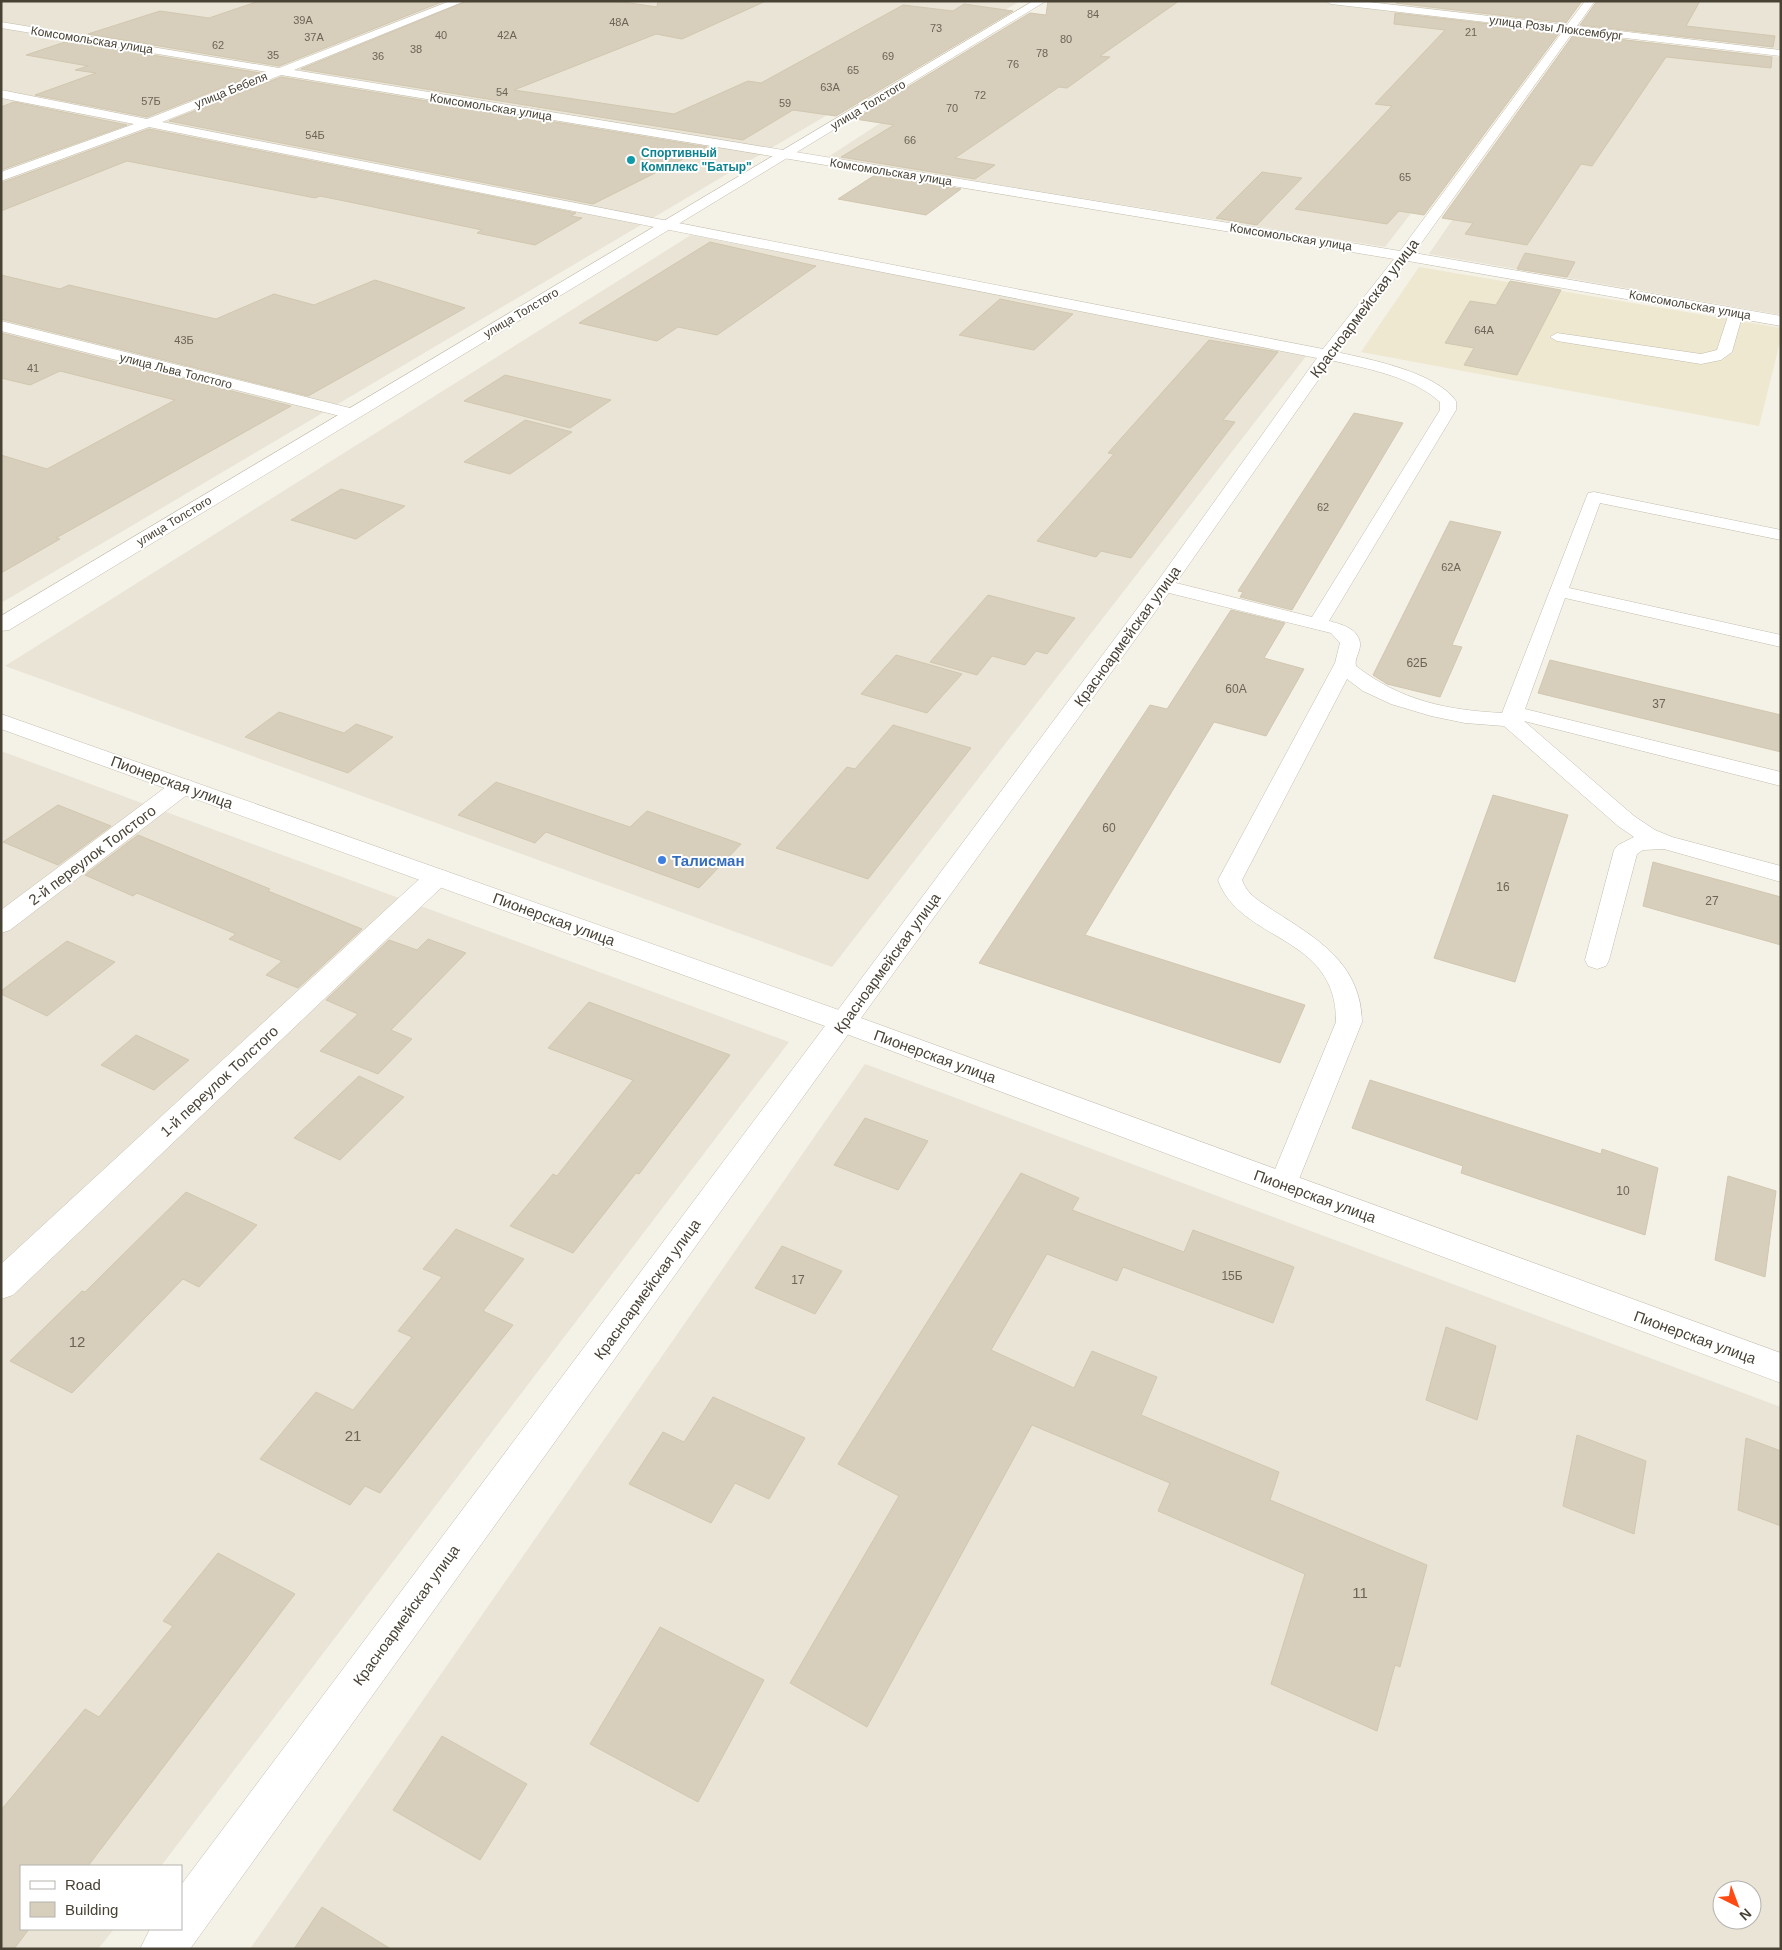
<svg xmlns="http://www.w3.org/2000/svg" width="1782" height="1950" font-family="Arial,sans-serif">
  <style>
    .residential { fill: #e9e4d5; fill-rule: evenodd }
    .education { fill: #eee8d0 }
    .building { fill: #d7cebc; stroke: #d2c7af }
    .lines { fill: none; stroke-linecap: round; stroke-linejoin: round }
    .service-casing { stroke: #c3bdac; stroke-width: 1 }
    .minor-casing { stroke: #c3bdac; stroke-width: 1 }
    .tertiary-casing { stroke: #c3bdac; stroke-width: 1 }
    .service { fill: #fff; fill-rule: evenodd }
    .minor { fill: #fff; fill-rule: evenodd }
    .tertiary { fill: #fff; fill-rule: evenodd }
    .culture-dot { fill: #0f9aa8; stroke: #fff; stroke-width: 2 }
    .shop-dot { fill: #3f7fe0; stroke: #fff; stroke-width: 2 }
    .labels { text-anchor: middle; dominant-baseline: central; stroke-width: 4; stroke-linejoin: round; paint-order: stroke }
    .far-number-label { font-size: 11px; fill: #6c6557 }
    .far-street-label { font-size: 12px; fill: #484235; stroke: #fff }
    .far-culture-label { font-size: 12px; font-weight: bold; fill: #0d838f; stroke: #fff; text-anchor: start }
    .number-label { font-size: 12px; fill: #6c6557 }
    .street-label { font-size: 15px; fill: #484235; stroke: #fff }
    .shop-label { font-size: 15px; font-weight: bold; fill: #366cbe; stroke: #fff; text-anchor: start }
    .near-number-label { font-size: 15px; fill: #6c6557 }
  </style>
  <rect width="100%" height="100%" fill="#f4f1e7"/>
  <!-- residential -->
  <path class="residential" d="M1,1H1020L1,603Z
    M1069,1H1575L1385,247L828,157Z
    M1603,1H1781V49L1585,26Z
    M1579,34L1781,57V315L1429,254Z
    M691,235L1307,355L832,967L5,666Z
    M1,751L789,1042L161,1866H21V1929H114L98,1949H1Z
    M865,1064L1781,1407V1949H250ZM1722,1890H1752V1920H1722Z"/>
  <!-- education -->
  <path class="education" d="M1419,267L1781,328V338L1759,426L1361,352Z"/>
  <!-- building -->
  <path class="building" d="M259,1H444L279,66L88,34L160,11L209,18Z
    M467,1H616L657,7L658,1H766L682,39L656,34L514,90L674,114L748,81L761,83L903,5L953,11L964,4L1013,11L836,116L793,110L743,140L301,69Z
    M1048,1H1179L1100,56L1110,57L1067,88L1059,87L955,158L995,165L975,179L841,157L894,125L855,119L1030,13L1046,15Z
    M1396,1H1582L1566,23L1396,3Z
    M1597,1H1700L1686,26L1775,36L1773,47L1580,25Z
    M1395,13L1560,32L1424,215L1399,211L1387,224L1295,209L1392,106L1375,104L1445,30L1394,24Z
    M1574,34L1772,57L1771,68L1666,57L1592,166L1581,164L1527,245L1465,234L1473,223L1442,218Z
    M68,41L260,73L147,117L35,95L96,73L75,70L88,66L26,55Z
    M281,77L707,147L593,204L169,121Z
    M14,102L127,125L1,170V107Z
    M149,129L576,213L571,216L582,218L535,245L477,233L482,230L364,205L320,196L315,198L127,161L1,211V183Z
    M1262,172L1302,178L1257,225L1216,218Z
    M875,175L961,189L926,215L838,199Z
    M710,242L816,266L717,335L678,327L657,341L579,323Z
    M1525,253L1575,262L1567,277L1517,269Z
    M1,275L60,289L69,285L216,319L274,294L314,305L375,280L465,308L308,396L1,319Z
    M1510,281L1561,290L1517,375L1464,365L1474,348L1445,343L1470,301L1496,305Z
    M1000,299L1073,314L1034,350L959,335Z
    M1,333L291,406L56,538L60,539L1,573V455L47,469L175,400L60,371L30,385L1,378Z
    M1209,340L1278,352L1223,420L1235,422L1131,558L1101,551L1096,557L1037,541L1114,454L1108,453Z
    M505,375L611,400L570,428L464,401Z
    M1354,413L1403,423L1292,610L1240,597L1243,592L1238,591Z
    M525,420L572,432L510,474L464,462Z
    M341,489L405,506L356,539L291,520Z
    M1450,521L1501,532L1452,645L1462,647L1440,697L1387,684L1373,675Z
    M988,595L1075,618L1047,654L1036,651L1025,665L992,656L977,675L930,662Z
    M1231,610L1285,623L1264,658L1304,669L1266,736L1214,722L1085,935L1305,1005L1280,1063L979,963L1150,705L1167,709Z
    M896,655L962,674L927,713L861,694Z
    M1550,660L1781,715V752L1538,693Z
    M279,712L344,733L356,724L393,737L348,773L245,737Z
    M893,725L971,748L868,879L776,848L847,767L855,769Z
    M496,782L630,827L647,811L741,844L699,888L546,832L535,843L458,815Z
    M1493,795L1568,815L1515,982L1434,958Z
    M58,805L111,826L58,865L3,842Z
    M138,835L270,889L268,891L362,929L298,988L266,975L282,961L229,939L236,934L137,893L133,896L85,875Z
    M1653,862L1781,897V945L1643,906Z
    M428,939L466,953L391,1030L412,1039L378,1074L320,1051L358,1014L326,1000L389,940L417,950Z
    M67,941L115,962L47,1016L1,994V991Z
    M589,1002L730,1055L639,1174L636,1173L573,1253L510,1226L553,1174L557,1176L633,1080L548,1048Z
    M136,1035L189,1060L154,1090L101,1065Z
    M359,1076L404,1097L340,1160L294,1138Z
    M1370,1080L1601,1154L1602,1149L1658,1168L1645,1235L1461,1173L1463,1166L1352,1128Z
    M865,1118L928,1141L898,1190L834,1165Z
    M1021,1173L1079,1198L1072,1210L1184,1252L1193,1230L1294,1267L1273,1323L1123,1267L1117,1281L1047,1254L991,1350L1074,1388L1092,1351L1157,1377L1141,1415L1279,1472L1270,1500L1427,1565L1400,1667L1395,1665L1377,1731L1271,1684L1305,1574L1158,1511L1170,1483L1032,1425L867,1727L790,1683L899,1496L838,1464Z
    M1728,1176L1776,1191L1765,1277L1715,1260Z
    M186,1192L257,1225L199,1287L183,1279L72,1393L10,1361L82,1291L85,1292Z
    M456,1229L524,1259L483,1311L513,1325L380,1493L365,1486L350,1505L260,1459L316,1392L353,1410L412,1337L398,1331L442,1277L423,1269Z
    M782,1246L842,1271L815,1314L755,1288Z
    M1446,1327L1496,1346L1477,1420L1426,1400Z
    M713,1397L805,1438L769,1499L735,1483L711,1523L629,1484L663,1432L684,1442Z
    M1577,1435L1646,1461L1634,1534L1563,1506Z
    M1746,1438L1781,1451V1526L1738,1510Z
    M218,1553L295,1594L88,1866H21V1929H29L14,1949H1V1810L85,1709L99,1717L173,1626L163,1621Z
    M660,1627L764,1680L698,1802L590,1744Z
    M442,1736L527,1784L480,1860L393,1810Z
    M322,1907L391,1949H294Z"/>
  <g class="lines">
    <!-- service casing -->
    <g class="service-casing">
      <path id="service" d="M1736,309L1743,313L1732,352L1721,360L1701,364L1557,341L1550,337L1557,333L1701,354L1717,350L1729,313Z
        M1327,350C1363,358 1434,370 1456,401V410L1329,621C1340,624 1358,628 1360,643C1361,651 1354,658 1356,666C1401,701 1447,710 1502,713L1588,493L1594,492L1781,530V540L1600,503L1569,588L1781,635V647L1565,598L1525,709L1781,772V786L1524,721L1634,816L1655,830L1672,837L1781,866V882L1664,849L1643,850L1637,854L1609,960L1606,966L1597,969L1588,966L1585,960L1614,850L1618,845L1634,837L1618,826L1504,726L1465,723L1431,716L1391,704L1363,691L1347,679L1242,880C1247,895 1261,902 1274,911C1318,939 1361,964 1362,1022L1297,1184L1293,1192L1283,1195L1273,1192L1269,1184L1336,1022C1337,934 1241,943 1218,880L1335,663L1340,643L1331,633L1157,590L1155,586L1157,582L1164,580L1312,617L1440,410V402C1409,374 1361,368 1322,358L1319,355Z"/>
    </g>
    <!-- minor casing -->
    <g class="minor-casing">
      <path id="minor" d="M450,1H465L294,70L1400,251L1563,31L1331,4L1326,1H1360L1567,25L1585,1H1595L1577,26L1781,50V56L1573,32L1414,253L1781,316V326L1408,261L1333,359L1171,590L861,1018L1781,1353V1383L833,1029L829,1022L1157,582L1317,358L149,127L1,181V172L134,124L1,98V90L147,119L267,72L1,28V22L279,68ZM281,75L1394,259L1323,349L162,122Z
        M1,321L358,410L361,414L358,418L352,419L1,331Z
        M183,779L192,781L195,786L192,791L10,930L1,933V910L174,781Z
        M437,869L446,871L450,877L446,883L13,1295L1,1299V1264L428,871Z"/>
    </g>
    <!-- tertiary casing -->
    <g class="tertiary-casing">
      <path id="tertiary" d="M1033,1H1046L9,630L1,631V616Z
        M1,714L853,1015L857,1022L190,1949H140L150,1929H181V1885L825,1026L1,729Z"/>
    </g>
    <!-- service -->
    <use href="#service" class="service"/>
    <!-- minor -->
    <use href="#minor" class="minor"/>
    <!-- tertiary -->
    <use href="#tertiary" class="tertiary"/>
  </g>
  <!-- markers -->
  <circle class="culture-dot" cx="631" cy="160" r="5"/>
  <circle class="shop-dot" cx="662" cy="860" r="5"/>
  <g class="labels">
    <!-- far-number labels -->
    <g class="far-number-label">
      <text x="1093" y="14">84</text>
      <text x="303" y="20">39А</text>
      <text x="619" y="22">48А</text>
      <text x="936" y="28">73</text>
      <text x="1471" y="32">21</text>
      <text x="441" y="35">40</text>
      <text x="507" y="35">42А</text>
      <text x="314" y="37">37А</text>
      <text x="1066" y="39">80</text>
      <text x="218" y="45">62</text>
      <text x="416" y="49">38</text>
      <text x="1042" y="53">78</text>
      <text x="273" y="55">35</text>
      <text x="378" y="56">36</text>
      <text x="888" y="56">69</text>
      <text x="1013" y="64">76</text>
      <text x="853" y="70">65</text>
      <text x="830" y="87">63А</text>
      <text x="502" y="92">54</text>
      <text x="980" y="95">72</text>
      <text x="151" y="101">57Б</text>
      <text x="785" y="103">59</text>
      <text x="952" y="108">70</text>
      <text x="315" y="135">54Б</text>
      <text x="910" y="140">66</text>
      <text x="1405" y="177">65</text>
      <text x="1484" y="330">64А</text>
      <text x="184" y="340">43Б</text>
      <text x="33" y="368">41</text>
      <text x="1323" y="507">62</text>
      <text x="1451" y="567">62А</text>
    </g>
    <!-- far-street labels -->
    <g class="far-street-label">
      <text transform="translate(1556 28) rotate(7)">улица Розы Люксембург</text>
      <text transform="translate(92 40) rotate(9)">Комсомольская улица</text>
      <text transform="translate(231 90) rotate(-22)">улица Бебеля</text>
      <text transform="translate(868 105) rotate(-31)">улица Толстого</text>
      <text transform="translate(491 107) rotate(9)">Комсомольская улица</text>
      <text transform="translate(891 172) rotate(9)">Комсомольская улица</text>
      <text transform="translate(1291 237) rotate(9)">Комсомольская улица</text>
      <text transform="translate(1690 305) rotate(10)">Комсомольская улица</text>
      <text transform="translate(521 313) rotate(-31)">улица Толстого</text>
      <text transform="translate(176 371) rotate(14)">улица Льва Толстого</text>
      <text transform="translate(174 521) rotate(-31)">улица Толстого</text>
    </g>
    <!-- far-culture labels -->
    <g class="far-culture-label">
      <text x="641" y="153">Спортивный<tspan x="641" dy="14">Комплекс "Батыр"</tspan></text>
    </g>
    <!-- number labels -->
    <g class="number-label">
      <text x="1417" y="663">62Б</text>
      <text x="1236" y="689">60А</text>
      <text x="1659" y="704">37</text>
      <text x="1109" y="828">60</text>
      <text x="1503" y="887">16</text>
      <text x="1712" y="901">27</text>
      <text x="1623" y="1191">10</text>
      <text x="1232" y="1276">15Б</text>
      <text x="798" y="1280">17</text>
    </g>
    <!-- street labels -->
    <g class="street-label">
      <text transform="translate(1364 308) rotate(-53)">Красноармейская улица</text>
      <text transform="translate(1127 636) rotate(-54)">Красноармейская улица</text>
      <text transform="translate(172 782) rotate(20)">Пионерская улица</text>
      <text transform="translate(92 855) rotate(-37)">2-й переулок Толстого</text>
      <text transform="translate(554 919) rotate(20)">Пионерская улица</text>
      <text transform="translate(887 963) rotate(-54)">Красноармейская улица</text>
      <text transform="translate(935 1056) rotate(20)">Пионерская улица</text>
      <text transform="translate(219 1081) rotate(-43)">1-й переулок Толстого</text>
      <text transform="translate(1315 1196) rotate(20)">Пионерская улица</text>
      <text transform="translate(647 1289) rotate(-54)">Красноармейская улица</text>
      <text transform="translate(1695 1337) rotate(20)">Пионерская улица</text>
      <text transform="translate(406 1615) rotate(-54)">Красноармейская улица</text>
    </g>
    <!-- shop labels -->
    <g class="shop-label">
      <text x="672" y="860">Талисман</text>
    </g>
    <!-- near-number labels -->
    <g class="near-number-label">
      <text x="77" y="1341">12</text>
      <text x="353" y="1435">21</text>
      <text x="1360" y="1592">11</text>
    </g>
  </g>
  <!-- border -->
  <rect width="1782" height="1950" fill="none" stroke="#484235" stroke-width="5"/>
  <!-- legend -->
  <rect x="20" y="1865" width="162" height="65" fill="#ffffff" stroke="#b6b3ae"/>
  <rect x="30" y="1881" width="25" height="8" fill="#ffffff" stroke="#b6b3ae"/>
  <text x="65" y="1890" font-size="15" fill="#484235">Road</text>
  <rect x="30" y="1902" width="25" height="15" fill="#d7cebc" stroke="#b6b3ae"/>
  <text x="65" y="1915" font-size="15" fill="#484235">Building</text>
  <!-- north arrow -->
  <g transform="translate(1737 1905) rotate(138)"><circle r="24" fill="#ffffff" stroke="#b6b3ae"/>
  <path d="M0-4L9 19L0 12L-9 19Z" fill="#ff4a13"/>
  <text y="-8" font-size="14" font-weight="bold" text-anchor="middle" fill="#484235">N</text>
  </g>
</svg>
